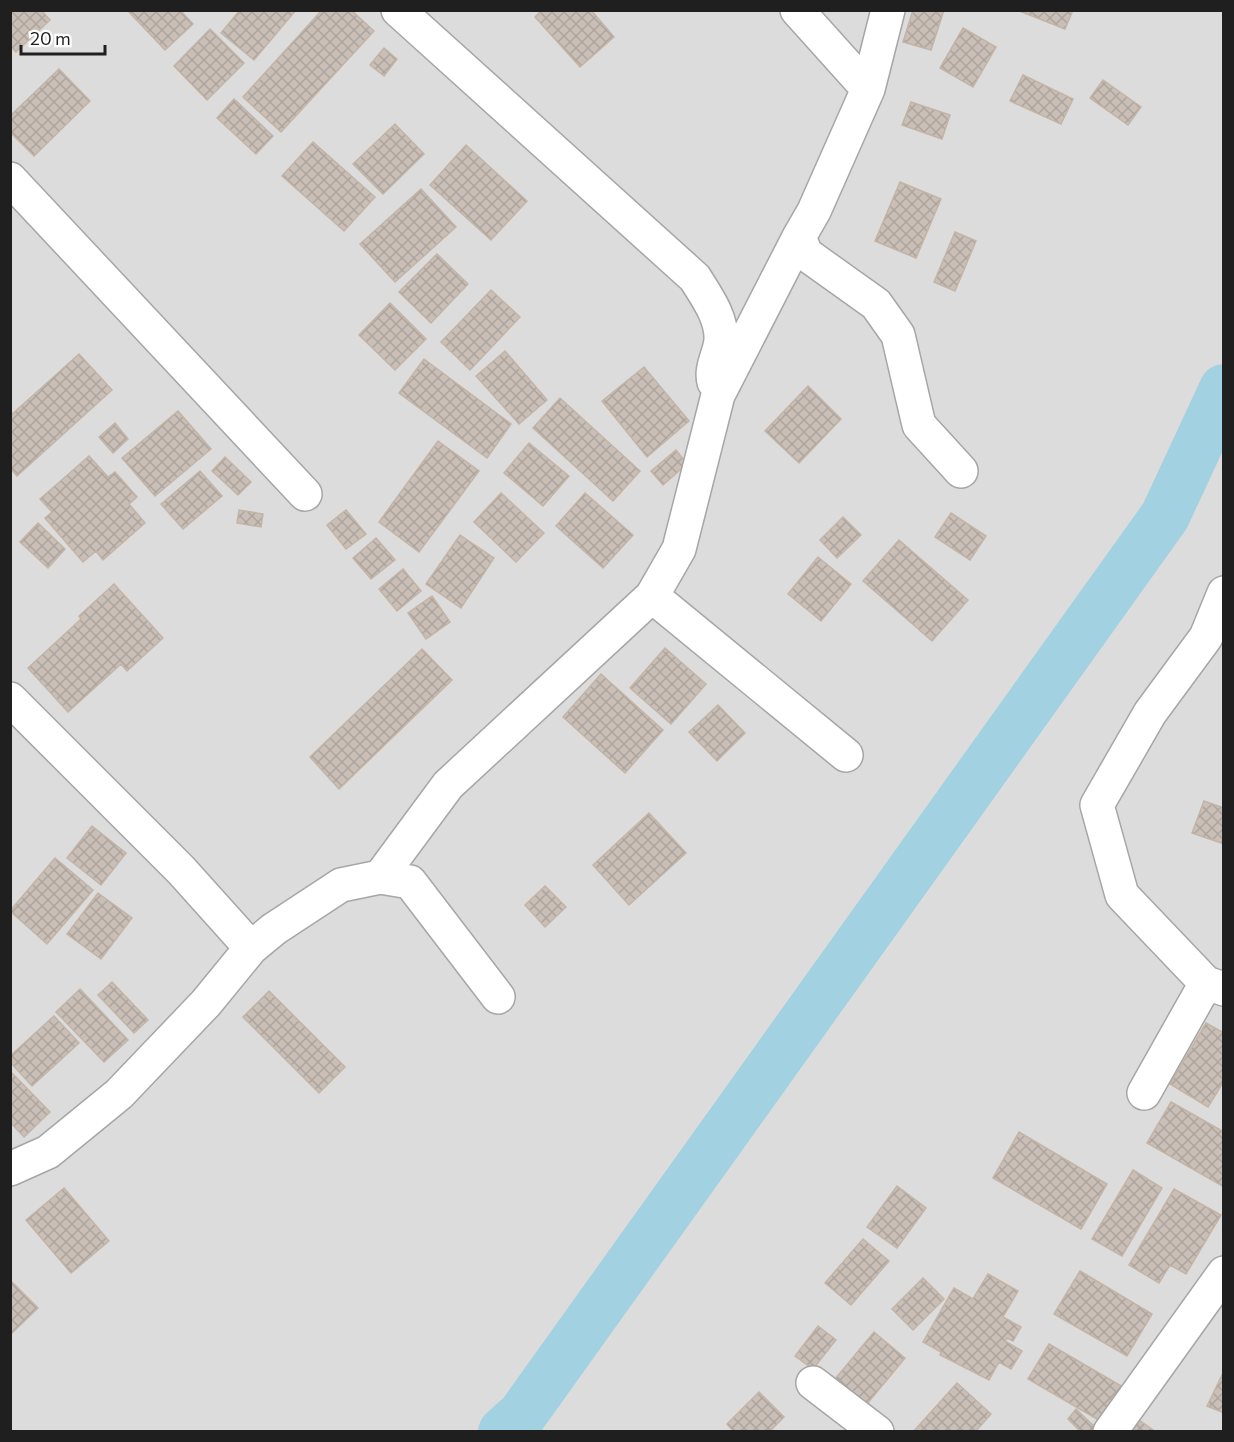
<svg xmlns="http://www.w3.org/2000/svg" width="1234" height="1442" font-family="Commissioner,sans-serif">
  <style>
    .residential { fill: #dddcdc }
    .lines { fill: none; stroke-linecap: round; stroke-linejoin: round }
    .river { stroke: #a2d1e1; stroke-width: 50 }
    .building { fill: url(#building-cross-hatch); stroke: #c3b4a6; stroke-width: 1.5 }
    .minor-casing { stroke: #a6a6a6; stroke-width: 36 }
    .minor { stroke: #fff; stroke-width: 33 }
  </style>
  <defs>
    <pattern id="building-cross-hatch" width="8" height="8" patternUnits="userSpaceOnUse" patternTransform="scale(1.5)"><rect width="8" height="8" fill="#c9bfb7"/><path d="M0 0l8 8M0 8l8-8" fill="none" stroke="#aca49d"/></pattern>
  </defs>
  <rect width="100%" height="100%" fill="#f0ede5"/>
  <!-- residential -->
  <path class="residential" d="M11,11H1223V1431H11Z"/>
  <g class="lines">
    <!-- river -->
    <path class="river" d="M503,1432L522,1415L1165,516L1224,389"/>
  </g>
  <!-- building -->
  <path class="building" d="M10,10H41L50,20L16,52L10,46Z
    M127,10H180L193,24L165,50Z
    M240,10H296L254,60L221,33Z
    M322,10H351L374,31L281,132L243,97Z
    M542,10H591L614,37L580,67L535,17Z
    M913,10H944L931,50L903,42Z
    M1017,10H1073L1065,29Z
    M963,28L996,47L973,87L940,68Z
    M210,29L244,63L207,100L174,66Z
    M384,48L397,59L384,76L370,65Z
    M59,69L90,101L34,156L10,132V116Z
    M1023,75L1073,99L1061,124L1010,101Z
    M1103,80L1141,107L1128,125L1090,98Z
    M234,99L273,136L256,154L217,118Z
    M911,102L950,115L942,139L902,125Z
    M395,124L424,154L383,194L353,164Z
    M313,142L375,197L344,231L282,176Z
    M466,145L527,201L491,240L430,185Z
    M900,182L941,199L916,258L875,241Z
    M421,189L456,227L395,282L360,244Z
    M955,232L976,241L955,291L934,282Z
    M437,254L468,284L431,323L399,292Z
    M491,290L520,317L470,370L441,342Z
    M390,303L426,339L395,370L359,335Z
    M505,351L547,400L519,424L476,376Z
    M79,354L112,390L17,476L10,468V416Z
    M424,359L511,424L487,458L399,393Z
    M644,367L689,421L647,457L602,401Z
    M808,386L841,419L799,463L765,431Z
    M560,398L640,471L613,501L533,428Z
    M178,411L211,449L155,496L122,458Z
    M115,423L128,439L113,453L99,437Z
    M438,441L479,471L419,552L379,522Z
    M529,443L569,476L543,506L504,473Z
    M676,450L687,464L663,485L651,471Z
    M89,456L108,477L115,472L137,497L129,504L145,523L103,560L96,551L83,562L45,518L52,512L40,499Z
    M225,457L251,482L238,495L212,471Z
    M200,471L222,496L183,529L161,504Z
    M501,493L544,533L516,562L474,522Z
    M585,493L633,535L603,568L556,526Z
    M239,510L263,514L261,527L237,523Z
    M346,510L366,534L346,549L327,525Z
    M951,513L986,536L970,560L935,537Z
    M843,517L861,535L837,558L820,540Z
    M38,523L65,549L48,568L20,542Z
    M460,535L494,558L461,608L426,584Z
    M376,538L395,560L371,579L353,558Z
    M899,540L968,600L932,641L863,581Z
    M818,557L851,584L821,621L788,594Z
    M403,569L421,591L397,611L379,589Z
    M114,584L163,638L127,671L121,664L68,712L28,668L81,619L79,616Z
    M432,596L450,622L426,639L408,613Z
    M665,648L706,684L671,724L630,688Z
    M422,649L452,680L339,789L310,757Z
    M601,674L663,730L625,773L563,717Z
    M718,705L745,733L717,761L689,732Z
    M1204,801L1224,808V844L1192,833Z
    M649,813L686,853L629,905L593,865Z
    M92,826L126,853L101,885L67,858Z
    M55,858L93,890L47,944L10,911Z
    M545,886L566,907L545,927L525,905Z
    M98,893L132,918L101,959L67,934Z
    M112,982L148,1020L134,1033L98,995Z
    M80,989L128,1040L104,1062L56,1012Z
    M269,991L345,1067L319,1093L243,1017Z
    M54,1016L79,1043L32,1086L10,1062V1056Z
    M1206,1023L1224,1033V1081L1208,1107L1170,1084Z
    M10,1071L50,1112L24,1137L10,1122Z
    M1171,1102L1224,1132V1187L1147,1143Z
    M1019,1132L1107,1184L1081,1229L993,1178Z
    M1133,1170L1162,1188L1122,1256L1092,1239Z
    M897,1186L926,1208L897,1248L867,1227Z
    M64,1188L109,1241L71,1273L26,1220Z
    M1174,1189L1221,1215L1186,1274L1170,1265L1159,1283L1129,1265Z
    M863,1239L889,1261L851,1305L825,1283Z
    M1080,1271L1152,1314L1127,1356L1054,1314Z
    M988,1274L1018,1291L1003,1317L1021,1327L1013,1341L1007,1338L1005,1341L1022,1351L1011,1369L999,1362L989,1380L940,1355L941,1352L923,1342L954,1288L973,1299Z
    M923,1278L944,1299L913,1330L892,1309Z
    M10,1280L38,1308L10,1335Z
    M818,1326L836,1340L813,1369L795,1356Z
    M874,1332L905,1358L862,1410L831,1384Z
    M1049,1344L1123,1387L1102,1422L1028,1379Z
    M1224,1371V1413L1207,1406Z
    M957,1383L991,1414L975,1432H913Z
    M759,1392L784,1417L769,1432H734L727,1424Z
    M1076,1409L1100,1432H1081L1068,1419Z
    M1139,1420L1156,1432H1131Z"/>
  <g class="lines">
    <!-- minor casing -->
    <g class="minor-casing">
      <path id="minor" d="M398,10L695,278C706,296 722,317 721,340C720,354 710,368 714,382
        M797,10L868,89
        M888,10L868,89L814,211L799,237L806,254L876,304L898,335L919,425L961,471
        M10,179L305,494
        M652,596L846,755
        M10,699L181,870L251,948L206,1003L119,1094L48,1152L10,1169
        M380,877L410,882L498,997
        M251,948L274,929L341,885L380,877L448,785L652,596L679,549L718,395L799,237
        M1206,983L1122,895L1097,805L1150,713L1206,637L1224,593
        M1144,1093L1206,983L1224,989
        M813,1383L877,1432
        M1110,1432L1224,1273"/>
    </g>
    <!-- minor -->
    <use href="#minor" class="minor"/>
  </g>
  <!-- border -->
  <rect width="1234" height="1442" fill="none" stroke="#1f1f1f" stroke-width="24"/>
  <!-- scale -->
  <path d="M21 45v9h84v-9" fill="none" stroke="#1f1f1f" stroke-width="3"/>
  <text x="30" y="45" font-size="18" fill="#1f1f1f" stroke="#ffffff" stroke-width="4.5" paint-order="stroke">20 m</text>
</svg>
